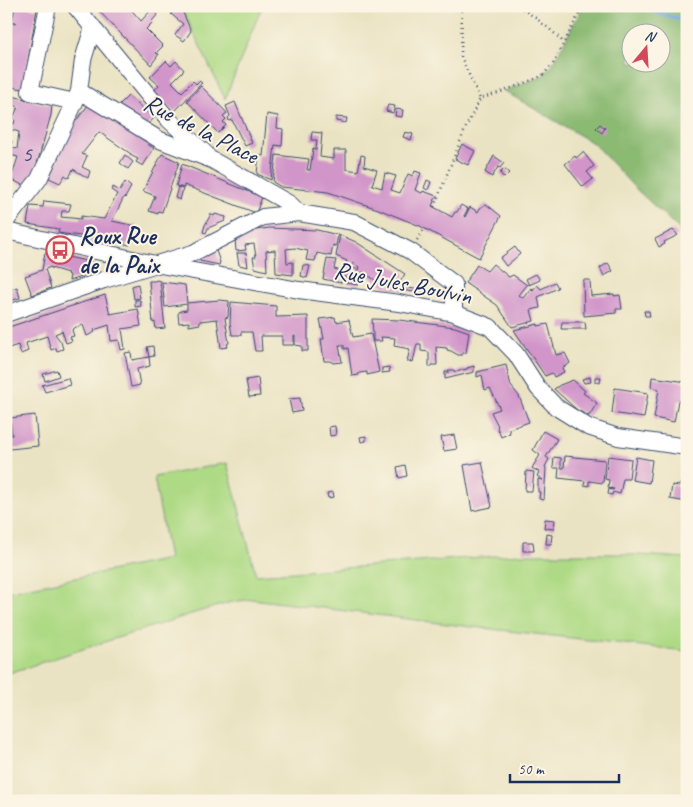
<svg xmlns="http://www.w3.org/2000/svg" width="693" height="807" font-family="Caveat,sans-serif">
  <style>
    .green { fill: #afda85; stroke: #658472 }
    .forest { fill: #8bba72; stroke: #537468; fill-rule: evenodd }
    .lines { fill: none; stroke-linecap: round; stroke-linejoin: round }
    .stream { stroke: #72a3dc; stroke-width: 4.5 }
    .building { fill: #d195ca; fill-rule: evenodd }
    .minor-casing { stroke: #3a4a6d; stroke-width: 18 }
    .path { stroke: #3a4a6d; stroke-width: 2.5; stroke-dasharray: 1 4; stroke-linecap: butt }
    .minor { stroke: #fff; stroke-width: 16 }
    .labels { text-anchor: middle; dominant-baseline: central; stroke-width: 4; stroke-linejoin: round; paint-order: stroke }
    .number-label { font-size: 22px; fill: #484879 }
    .street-label { font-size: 25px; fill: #1b2f5e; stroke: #fcf5e5 }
    .poi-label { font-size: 25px; font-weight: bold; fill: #1b2f5e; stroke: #fcf5e5; text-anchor: start }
  </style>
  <rect width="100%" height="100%" fill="#fcf5e5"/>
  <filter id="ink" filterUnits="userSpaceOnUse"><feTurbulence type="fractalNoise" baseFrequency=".02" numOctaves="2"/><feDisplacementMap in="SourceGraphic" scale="10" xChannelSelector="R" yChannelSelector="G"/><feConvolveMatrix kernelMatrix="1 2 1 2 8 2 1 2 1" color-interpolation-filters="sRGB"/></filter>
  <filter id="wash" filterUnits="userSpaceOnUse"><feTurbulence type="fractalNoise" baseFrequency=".0096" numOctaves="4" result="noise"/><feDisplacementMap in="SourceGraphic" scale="20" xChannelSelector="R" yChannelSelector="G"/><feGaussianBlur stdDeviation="1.12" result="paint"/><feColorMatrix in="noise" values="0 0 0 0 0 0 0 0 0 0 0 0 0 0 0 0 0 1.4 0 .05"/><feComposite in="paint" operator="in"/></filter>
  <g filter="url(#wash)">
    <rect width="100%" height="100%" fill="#eae3c3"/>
    <!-- green -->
    <path class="green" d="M181,6H262L225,99Z
      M227,463L256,575L519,554H621L687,558V651L455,625L252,599L232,602L194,613L6,674V592L169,559L154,477Z"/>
    <!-- forest -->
    <path class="forest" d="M583,6H687V262L679,229L635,188L593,143L504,91L542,76L553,64ZM630,32H660V62H630Z"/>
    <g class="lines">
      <!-- stream -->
      <path class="stream" d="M645,6C657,15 672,18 687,20"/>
    </g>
    <g id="blocks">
      <!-- building -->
      <path class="building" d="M15,6H25L37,9L23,89L6,86V23H16L12,21Z
        M94,6H124L125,8L128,6L141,21L155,6H159L161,8L157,13L158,14L152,21L153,22L146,29L163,46L156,53L159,54L151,65Z
        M178,6H180L191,31L184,41L175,35L183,24L171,14Z
        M166,61L171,66L176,61L184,70L172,82L182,92L193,81L196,84L199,81L202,83L174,112L153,92L159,85L150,77Z
        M201,86L227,113L223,116L226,119L223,122L226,125L218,133L187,101Z
        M6,92L16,97L52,105L51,115L35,171L24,186L11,179L18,157L6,154V140L12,141L11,147L17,149L19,132L6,128L7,122L14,124L15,119L13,118L18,107L6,100Z
        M128,96L154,118L146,127L117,107Z
        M235,102L252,143L245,146L232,120L229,121L228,118L230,116L226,106Z
        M89,104L148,143L147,144L154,148L143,166L136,162L138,159L130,155L131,154L99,132L82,154L87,156L82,167L90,171L88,178L73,169L69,178L65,175L60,183L49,178L72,126Z
        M388,105L395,106L393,113L386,111Z
        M396,109L403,110L402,117L395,116Z
        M267,114L278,116L277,128L283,129L282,146L275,145L271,180L257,174L259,155L263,156Z
        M336,117L347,118L346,123L336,121Z
        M600,124L605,128L602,133L596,128Z
        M312,132L322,133L320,157L334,159V150H346V169L358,171L361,155L365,156L364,166L377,170L372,185L382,188L385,173L396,176L391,190L400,193L408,174L413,176L415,171L421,173L415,190L422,193L423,191L434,195L436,197L432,206L452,217L455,212H457L461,205L468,209L464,216L465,217L470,207L478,212L480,208L486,204L501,216L479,258L420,226L378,209L328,192L281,187L273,182L276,155L309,159L307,170H310L313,149L316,150L317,140H311Z
        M405,132L413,134L411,140L403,137Z
        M462,144L475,151L468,165L455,159Z
        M583,152L594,166L587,172L593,179L583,187L565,164L575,156L576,158Z
        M162,154L179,162L162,212L158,211V214L149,211L155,196L143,191Z
        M125,155L133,162L128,169L120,163Z
        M494,156L504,163L500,168L498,167L492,177L485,172Z
        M182,164L262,197L256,213L184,185V188L176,186Z
        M504,169L509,173L504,178L500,173Z
        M427,180L431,182L428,190L424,188Z
        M125,182L131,187L125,198L124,197L112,221L136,226L130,245L95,238L58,233L59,229L27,224L30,206L43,207L44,201L71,204L69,211H62L61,217L81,219V216L104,219L117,194L111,190L113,187L120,191Z
        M178,187L183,189L180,200L175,198Z
        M211,214L214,216L215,214L226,217L225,221L208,228L206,233L203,232L205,225Z
        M269,228L317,230L338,235L336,246L333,245L331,256L317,253L315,261L306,260L308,251L295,248L286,249L287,263L293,262V275L276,273L275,250L266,251L267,271L255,268L253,257H256L254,244L245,245L246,250L236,251L235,239L250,231Z
        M673,230L678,235L664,242L665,244L659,247L655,239Z
        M340,235L356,242L405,274L398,285L390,282L387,288L363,272L358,285L346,283L348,278L343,276L347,261L336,256ZM353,263L359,267L358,270L351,267Z
        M6,246L12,257H6Z
        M515,247L520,254L506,266L500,258Z
        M215,248L220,262L219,265L200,261L199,255Z
        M45,253L54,255V254L91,262L94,266L92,273L69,281L70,275L67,274L68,273L51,268V267L45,269L51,288L32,295L25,276L42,270Z
        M237,253H246L248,267L239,265Z
        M327,259L336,260L334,269L342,271L341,283L323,279Z
        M608,263L613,271L604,276L600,268Z
        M493,264L509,277L513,275L527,285L519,295L523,298L531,288L533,290L537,285L541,289L555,282L558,288L538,297L540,308L531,310L534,321L512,327L497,305L465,283L477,265L487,271Z
        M303,265L310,266L307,278L301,276Z
        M536,274L540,280L529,285L526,279Z
        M156,280L160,281L165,328L156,329L155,322L153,323L149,281H155Z
        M583,280H590L591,296L614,294V296L620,295L622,309H616V313L584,316Z
        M7,281L10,290L17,287L20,298L6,302Z
        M162,282L185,285L187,303L219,300L229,301L228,317L225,318L229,343L227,344L228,347L221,348L217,319L200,321V324L189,326V322L179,323L178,314L180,311L187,310V304L165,307Z
        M138,284L140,298L134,299L132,286Z
        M389,285L421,290V293L389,288Z
        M105,295L110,314L138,309L141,326L122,329L125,349L121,350L119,340L111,341L109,325L94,330L95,332L87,336L83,325L76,327L72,330L74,336L70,337L72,341L66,343L62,331L55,334L61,342L63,349L57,351L56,348L51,350L47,336L26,343L28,351L21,354L18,345L6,349V328Z
        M135,300H140L141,306L135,307Z
        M231,302L276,306V317L308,316V351H302V346L295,345V336H294V345H282V336H261L262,351H255L252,332H241V335H232L230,323Z
        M644,311H649L650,316H645Z
        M335,317L336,322L349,320L353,337L371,334L379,372L367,375V372L359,373V375L352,376L348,348L344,349V345H339L342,362L333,363L330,361H324L321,339H324L320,319Z
        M372,319L399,320L455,327L469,332L466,353H462V355H458L451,351L447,350V348L436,347L437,365H432V367H429V352L421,351V344H417L413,362L407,361L410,349L394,346L395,338L381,337L382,341H373V333Z
        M562,322H585L586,329H561Z
        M538,324V326L548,324L556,355L565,353L570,363L562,368L564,372L554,377L552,373L545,376L514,330Z
        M153,346L154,356L149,357L147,347Z
        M131,352L132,360L149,357L150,366L137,369L140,385L131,387L125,353Z
        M506,365L511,386L519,396L529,422L509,429L510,433L501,437L497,427L498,426L491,412L500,409L490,388L485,390L482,375L477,377V372Z
        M474,366V372L445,379V372H449L448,370H454L455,372L467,369V368Z
        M389,367L390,372L382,373V368Z
        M57,370L59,376L45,381L43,374Z
        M590,377L591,382L584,383L582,379Z
        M595,377H601L600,383L595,382Z
        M652,377L687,382V400L678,401L674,422L654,418L659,389L651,387Z
        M68,378L70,385L45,392L42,385Z
        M258,378L260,396L249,397L246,380Z
        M573,380L585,391L583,393L597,403L589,416L577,410L554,389L560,385Z
        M615,388L648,393L644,418L612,413Z
        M300,398L302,411L292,413L289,399Z
        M35,415L38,446L10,449L9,436L12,435L10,418Z
        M335,426L336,435L330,436L329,427Z
        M543,431L557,439L546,457L549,459L545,467L546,468L544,500L539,499L540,492H538V479L543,480L537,476L539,472L532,468L540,455L533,450Z
        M454,435L457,449L444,451L441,437Z
        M366,436V441L361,442L360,437Z
        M565,456L605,460L603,483L589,481V486L584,485L585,481L558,478L559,468H553L554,457L561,458V468H564Z
        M608,456L631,459L629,479H623L620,494L613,492L612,495L608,494L609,489L613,490L614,489L608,488L609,480L605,479Z
        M636,457L652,460L649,483L632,480Z
        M482,462L492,507L472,511L464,465Z
        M405,465L407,476L399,478L397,467Z
        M526,471L534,472L532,491H525Z
        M680,483L687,484V502L670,499L672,485L680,486Z
        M333,492L334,497L328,498L327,493Z
        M545,519L555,520L554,529L544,528Z
        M547,534L552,535L551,544H546Z
        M523,542H533L534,551H523Z"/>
    </g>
  </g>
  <g filter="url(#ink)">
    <use href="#blocks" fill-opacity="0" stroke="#3a4a6d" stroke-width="1"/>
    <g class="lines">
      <!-- minor casing -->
      <g class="minor-casing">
        <path id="minor" d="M48,6L30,92L75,102
          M75,6L168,119L206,154
          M79,91L160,140L212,160L290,204L299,213
          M6,221L39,179L75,102L79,91L83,60L93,27
          M6,231L155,264L299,290L399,303L454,313L490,327L516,354L538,388L556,407L588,427L618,437L687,447
          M6,314L104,280L193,253L263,217L299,213L354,222L410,251L454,284V313"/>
      </g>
      <!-- path -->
      <path class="path" d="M462,6L461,57L480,99
        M518,6C535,17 550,28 564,43
        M575,6L580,11
        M434,207L466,127L480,99L504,91L542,76L553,64L583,6
        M417,240L425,228"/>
      <!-- minor -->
      <use href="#minor" class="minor"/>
    </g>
  </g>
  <!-- icons -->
  <defs>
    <g id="bus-ring" transform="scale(1.4375)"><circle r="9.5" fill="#fcf5e5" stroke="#d1495b" stroke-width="1.5"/><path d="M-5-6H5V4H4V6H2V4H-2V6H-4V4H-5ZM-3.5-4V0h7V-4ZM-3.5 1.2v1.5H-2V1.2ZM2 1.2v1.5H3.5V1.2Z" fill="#d1495b"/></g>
  </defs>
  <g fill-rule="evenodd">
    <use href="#bus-ring" x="60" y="250"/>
  </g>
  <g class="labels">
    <!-- number labels -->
    <g class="number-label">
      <text x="27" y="154">5</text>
    </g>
    <!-- street labels -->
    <g class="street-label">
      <text transform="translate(201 129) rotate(27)">Rue de la Place</text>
      <text transform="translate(403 283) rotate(11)">Rue Jules Boulvin</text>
    </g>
    <!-- poi labels -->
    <g class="poi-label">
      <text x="79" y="236">Roux Rue<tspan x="79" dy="29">de la Paix</tspan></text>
    </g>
  </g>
  <!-- margin -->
  <rect width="693" height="807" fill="none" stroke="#fcf5e5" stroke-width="25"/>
  <!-- north arrow -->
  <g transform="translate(646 48) rotate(18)"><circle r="24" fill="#fcf5e5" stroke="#a2a6af"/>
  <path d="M0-4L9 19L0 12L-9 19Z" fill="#d1495b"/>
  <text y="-8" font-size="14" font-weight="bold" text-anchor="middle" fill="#1b2f5e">N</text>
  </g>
  <!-- scale -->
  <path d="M510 774v8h109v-8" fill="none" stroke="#1b2f5e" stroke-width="2.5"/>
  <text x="518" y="774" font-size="15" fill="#1b2f5e" stroke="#fcf5e5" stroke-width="4" paint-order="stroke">50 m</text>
</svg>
